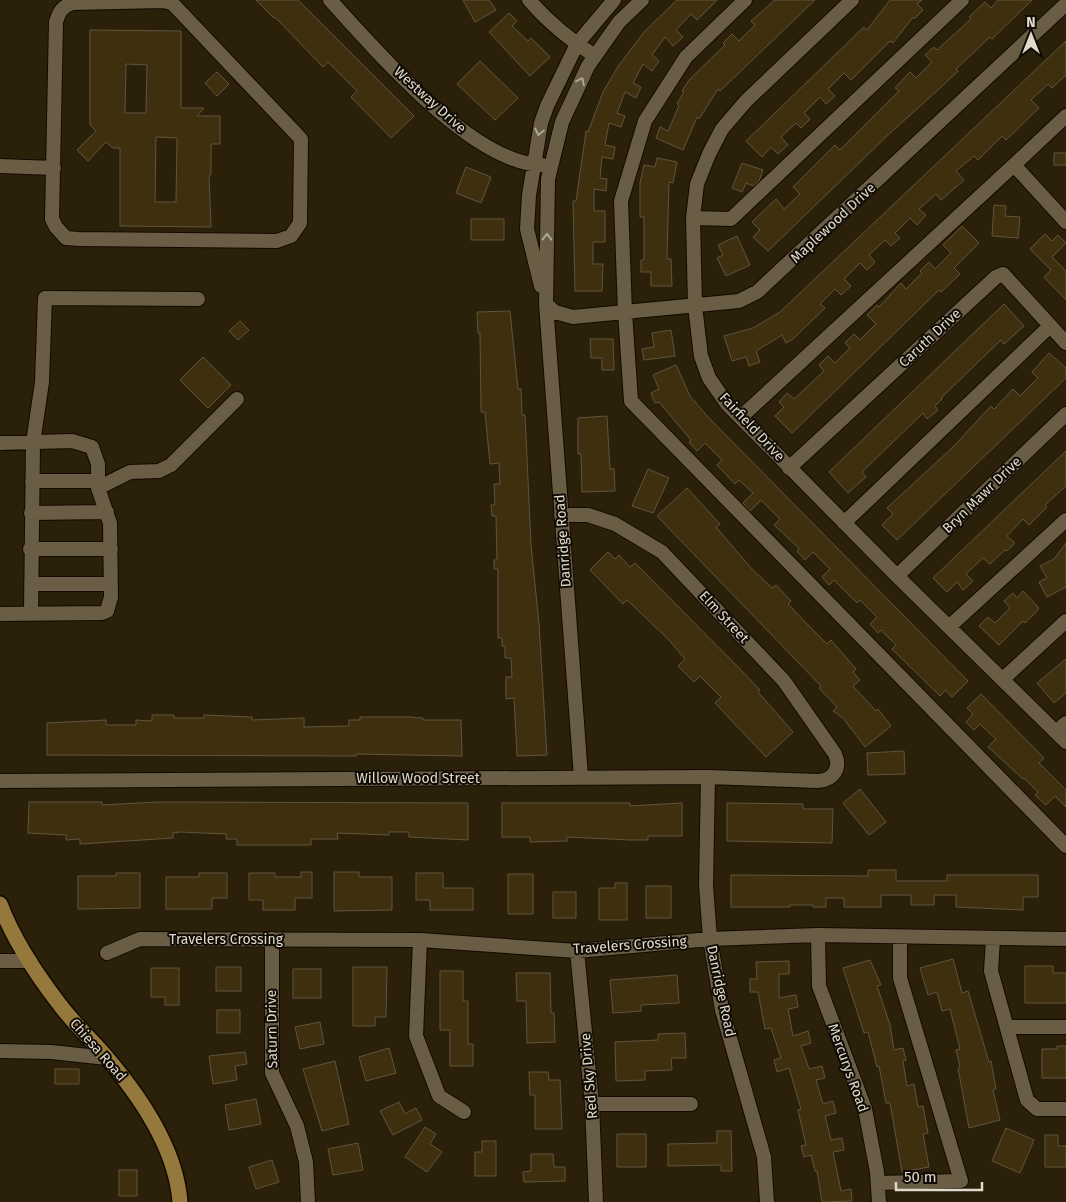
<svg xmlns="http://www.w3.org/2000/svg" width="1066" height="1202" font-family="'Fira Sans',sans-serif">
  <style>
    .building { fill: #3e2f0f; stroke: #60543d; fill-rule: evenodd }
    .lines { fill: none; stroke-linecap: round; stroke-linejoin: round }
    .minor-casing { stroke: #130a00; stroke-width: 16 }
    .major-casing { stroke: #130a00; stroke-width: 18 }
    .minor { stroke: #695d46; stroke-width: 14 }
    .major { stroke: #95783b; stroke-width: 15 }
    .oneway { stroke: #b0a796 }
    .labels { text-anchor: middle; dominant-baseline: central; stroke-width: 4; stroke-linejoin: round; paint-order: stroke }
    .street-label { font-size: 14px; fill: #e0d9cc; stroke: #100b04 }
  </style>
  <rect width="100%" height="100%" fill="#2b210b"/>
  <!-- building -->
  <path class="building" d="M256,0H298L414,116L391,138L351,97L357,91L328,62L323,67L275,17L274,18Z
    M463,0H489L496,10L475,22Z
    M677,0H717L697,20L691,14L676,30L683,37L673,46L665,37L652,55L659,61L652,71L643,64L633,83L641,87L636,98L625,92L617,113L625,116L621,127L609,123L605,145L615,147L613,159L602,157L600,178L607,179L606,191L594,189V211H605V242H593V264H603L602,291H575L573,201H576L586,131L588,132L603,92L619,65L645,31Z
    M775,0H815L720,91L718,89L699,119L697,117L683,150L656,138L660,127L668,131L679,106L677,104L684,92L682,91L689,80L725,45L723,43L732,34L739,41L755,25L751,21Z
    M890,0H922L917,4L923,10L914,19L913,17L893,43L890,41L851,80L844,73L828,89L835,96L826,104L820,97L804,113L810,119L801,128L796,123L781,137L788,145L778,154L771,147L762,157L746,141L864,27L867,30Z
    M998,0H1032L992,39L990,37L956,69L958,71L939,89L888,135L768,251L753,237L760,230L752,222L776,199L784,209L800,194L793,187L835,145L840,150L899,91L895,88L910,72L916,78L932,62L925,55L934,47L937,50L971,19L969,17L985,2L991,8Z
    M509,13L517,21L512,26L528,41L531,38L550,57L530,76L489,32Z
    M90,30L181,31V108H204L197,116H220V144H211V174L209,176L211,227L120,226V148H113L106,142L88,161L77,150L96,131L90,125ZM126,64L147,65L146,113H125ZM156,137L177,138L176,202H155Z
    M1066,41V75L1052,88L1048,84L1031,100L1039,108L1006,140L1002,136L978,160L974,156L956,171L964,180L941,200L936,194L919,209L926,215L917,225L910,218L895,233L900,238L891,246L885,240L869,255L875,262L867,270L860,263L844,279L851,286L841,295L835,289L820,304L825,308L793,339L786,343L782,335L756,351L760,362L749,366L746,357L732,361L724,336L753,328L780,312Z
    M480,61L518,98L495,120L457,84Z
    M217,72L229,84L217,96L205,83Z
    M1054,153H1066V165H1054Z
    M657,158L677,162L673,183L669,182L667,259H671L672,286H651V272H641V260H644V217H640V183L644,165L655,167Z
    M742,163L763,170L759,181L753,186L746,183L742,192L732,188Z
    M466,167L491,177L481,203L456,193Z
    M994,205L1006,206L1005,216L1020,217L1018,238L992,236Z
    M471,219H504V240H471Z
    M962,226L979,243L954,268L960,274L941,292L939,290L792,433L775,416L784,407L779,402L787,393L794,399L824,371L819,365L828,356L835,363L850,348L845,343L854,334L860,340L876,324L867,315L877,305L879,307L901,283L906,289L922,273L920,271L929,262L935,269L951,253L943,245Z
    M1045,234L1052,241L1058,235L1066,243L1052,257L1066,271V300L1044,277L1051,270L1030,249Z
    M737,236L750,265L726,276L717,258L723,255L718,245Z
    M1004,304L1024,326L1004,344L1001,340L941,398L942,399L935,406L938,410L927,419L923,413L862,472L866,477L848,493L829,472Z
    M510,311L518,389H521L522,415H525L531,545L539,624L547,755L517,756L514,698L506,699V677H512L511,658H505V646H502V638H498V569H494V560H497L496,516H492L491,505H495L494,484H500L499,463L490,464L485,412H481L480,333H478L477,312Z
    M240,321L249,330L238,340L229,331Z
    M671,330L675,356L644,360L642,349L654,347L652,333Z
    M590,339H613L614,370H602V358H591Z
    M1049,353L1066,368V378L897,540L882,525L893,514L887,508L954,446L991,406L994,409L1013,389L1020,396L1038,378L1032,372Z
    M203,357L231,385L208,408L180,380Z
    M676,365L690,396L708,417L968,681L952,697L945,690L940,696L892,649L896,645L881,630L878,633L870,624L877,617L860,600L857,603L834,580L829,585L822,577L830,569L813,552L805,560L797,551L799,548L774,525L780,519L761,500L750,511L743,503L753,493L739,480L735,484L717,465L722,460L705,443L697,451L689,442L691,440L659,402L655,403L651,393L659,389L653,375Z
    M607,416L610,469H614L615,491L582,492L581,454H578V418Z
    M1066,451V486L1045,505L1047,507L1029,525L1023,519L1007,536L1015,543L1007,551L1005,550L990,564L983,558L966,574L973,581L963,590L957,582L947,592L933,578Z
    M648,469L669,478L653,513L632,506Z
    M687,488L720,524L716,527L750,567L772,588L776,585L791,601L788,604L809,626L827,644L831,640L856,669L853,672L860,680L853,686L876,711L878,709L891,726L865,747L843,718L833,711L837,707L819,688L821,686L657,516Z
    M1066,543V587L1047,597L1039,582L1047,578L1040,566L1054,559Z
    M608,552L615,559L619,555L630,567L635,563L742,671L760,690L758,692L793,732L766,757L715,703L721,697L700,676L694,682L678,666L685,659L668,639L627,600L623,604L590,570Z
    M1023,591L1038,607V610L1025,623L1023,621L999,645L979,626L988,617L995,623L1010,608L1004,601L1013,593L1017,598Z
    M1066,659V693L1054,703L1037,683Z
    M981,694L1044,758L1039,763L1066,790V807L1055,796L1046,805L1035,795L1038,792L1024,778L1023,779L988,747L996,739L980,724L974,730L966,722L973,714L967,708Z
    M152,715H174V718H204V715L252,717V720L304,718V727L349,726V720H360V717H409L423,718V720H461L462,756L356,754V756L47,755V723L106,720V725H136V720L152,721Z
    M904,751L905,774L868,775L867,753Z
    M860,789L886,822L869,835L843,803Z
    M29,802H102V805L159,802L468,803V840L409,837V832H389V835L337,833L338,839H311V845H237V839H226V834L180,832L173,833V838L80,844V839L66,840V835L28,833Z
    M502,803H630V806L682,803V836H648V840H630L567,837V841L530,842V837H502Z
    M727,803L803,804V809H833L832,843L727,841Z
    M868,870H896V881H947V875H1038V897H1023V910L956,907V895H934V905H911V895H881V907H844V898H826V907H813V905H790V907H731V875L868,876Z
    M301,872H312V898H295V910H263V900H249V873H275V877H301Z
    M334,872H359V877H392V910L334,911Z
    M116,873H140V908L78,909V876H116Z
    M199,873H227V898H212V909H166V877H199Z
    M416,873H443V888H473V910H430V900H416Z
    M508,874H533V914H508Z
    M615,883H627V920H599V888H615Z
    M646,886H671V918H646Z
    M553,892H576V918H553Z
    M953,959L962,993L968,991L989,1062L991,1061L996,1089L993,1090L1000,1120L969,1128L958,1068L960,1067L956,1050L960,1049L950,1009L942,1011L937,992L928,995L920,968Z
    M870,960L881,985L877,986L890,1025L894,1050L903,1048L906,1060L903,1061L907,1086L914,1084L918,1107L923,1106L928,1133L923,1134L929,1167L902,1172L890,1103H886L879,1066L877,1067L868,1032L864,1033L843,968Z
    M789,961V974H779V998L796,995L798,1007L788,1009L793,1036L808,1031L811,1043L801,1046L809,1069L822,1066L825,1078L816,1080L823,1104L833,1101L836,1113L825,1116L831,1140L842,1138L844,1150L833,1152L841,1191L851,1189L852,1201L822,1202L817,1171H815L811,1155L804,1157L801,1146L806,1145L798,1110L801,1109L789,1068L777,1072L774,1060L781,1058L771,1028L765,1029L758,992H750V979H757L756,962Z
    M1025,966H1053V973H1066V1003H1025Z
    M216,967H241V991H216Z
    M353,967H387L386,1017H375V1026H353Z
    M151,968H179V1005H165V997H151Z
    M293,969H321V998H293Z
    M440,971H463V1001H468V1044H473V1066H450V1030H440Z
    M516,973H550L551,1013H554L555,1042L527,1043L526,1001H517Z
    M677,975L679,1003L641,1005V1011L613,1013L610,980Z
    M217,1010H240V1033H217Z
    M320,1022L324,1044L300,1049L295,1027Z
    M685,1033L686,1058H671L672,1070L645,1071V1080L616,1081L615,1042L658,1040V1034Z
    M1057,1046H1066V1078H1042V1049H1057Z
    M389,1048L396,1073L366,1081L359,1057Z
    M245,1052L247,1064L235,1066L237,1080L213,1084L209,1056Z
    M335,1061L349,1124L322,1131L303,1069Z
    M55,1069H79V1084H55Z
    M529,1072H548L549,1080H560L562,1129H535V1095H530Z
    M256,1099L261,1124L229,1130L225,1105Z
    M399,1102L405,1114L416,1108L422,1120L393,1135L380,1111Z
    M425,1127L436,1134L430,1144L442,1152L427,1172L405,1157Z
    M1006,1128L1034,1140L1020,1173L992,1161Z
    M717,1131H731L732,1171H721V1165L668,1166V1144L717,1143Z
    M617,1134H646V1167H617Z
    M1045,1135H1058V1146H1066V1167H1045Z
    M482,1141H496V1176H475V1152H482Z
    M358,1143L363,1170L333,1175L328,1149Z
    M531,1154H553L554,1167H565V1181L524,1182L523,1172L531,1171Z
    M272,1160L279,1182L256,1189L249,1167Z
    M119,1170H137V1196H119Z"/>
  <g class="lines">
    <!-- minor casing -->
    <g class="minor-casing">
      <path id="minor" d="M330,0C375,49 472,164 542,165
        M529,0C548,22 570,40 595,56
        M745,0L686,57L645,121L621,201L625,312L631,401L1066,846
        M852,0L746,101L722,129L709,154L697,184L693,218L695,306L701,356L709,378L727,404L897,576L1066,742
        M162,1L172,3L301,139L300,223L291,236L277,241L78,239L66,238L56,227L52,219L56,22C59,12 62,7 72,3Z
        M1066,116L1014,165L1066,222
        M0,166L54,168
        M693,218L731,219L962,0
        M541,286L527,229L529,195L541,123L547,106L577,44L614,0
        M546,304L555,312L573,317L739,301L757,292L1066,4
        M741,417L1014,165
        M0,443L72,441L92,447L98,464V488L110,523L111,597L107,611L102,613L0,614
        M789,468L996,277L1003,274L1066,343
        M32,481H98
        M98,488L130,472L159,471L171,465L237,399
        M31,513L107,512
        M844,523L1050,326
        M30,549H111
        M897,576L1066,414
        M31,584H111
        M31,614L33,443L42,382L45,298L198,299
        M950,626L1066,520
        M1003,679L1066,621
        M1056,732L1066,723
        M581,777L546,304L548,179L562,122L588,66L619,22L642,0
        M708,777L706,885L710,939L722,1010L764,1157L767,1202
        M0,781L708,777L818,781C834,780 841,768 835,754L784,681L662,552L615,524L588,515H561
        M818,935L819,986L865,1109L877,1172L879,1202
        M272,939V1073L297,1126L306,1162L308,1202
        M993,939L991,971L1027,1100L1037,1109H1066
        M420,940L416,1036L439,1096L464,1112
        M577,951L592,1104L596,1202
        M107,953L140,939L420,940L577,951L710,939L818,935L1066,939
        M0,961H30
        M1007,1027H1066
        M0,1051L51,1052L107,1058
        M592,1104H691
        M878,1183L961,1181L900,978V937"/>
    </g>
    <!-- major casing -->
    <g class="major-casing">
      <path id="major" d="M0,904C14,941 36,974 60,1005C74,1024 92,1040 108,1059C142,1099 176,1149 180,1202"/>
    </g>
    <!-- minor -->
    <use href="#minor" class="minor"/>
    <!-- major -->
    <use href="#major" class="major"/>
  </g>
  <!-- one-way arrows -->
  <defs><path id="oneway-chevron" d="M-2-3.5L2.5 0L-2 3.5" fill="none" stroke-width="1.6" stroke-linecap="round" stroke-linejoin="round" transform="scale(1.25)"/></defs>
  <g class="oneway">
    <use href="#oneway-chevron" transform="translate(581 81) rotate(-64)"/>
    <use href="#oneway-chevron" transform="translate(539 132) rotate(102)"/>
    <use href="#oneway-chevron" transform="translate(547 237) rotate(-89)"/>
  </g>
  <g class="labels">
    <!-- street labels -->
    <g class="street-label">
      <text transform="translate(430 100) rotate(42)">Westway Drive</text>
      <text transform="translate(833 223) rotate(-43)">Maplewood Drive</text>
      <text transform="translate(930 338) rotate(-43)">Caruth Drive</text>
      <text transform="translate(752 427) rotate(47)">Fairfield Drive</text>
      <text transform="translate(982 495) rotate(-44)">Bryn Mawr Drive</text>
      <text transform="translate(563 541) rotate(-94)">Danridge Road</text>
      <text transform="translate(724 617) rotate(47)">Elm Street</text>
      <text x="418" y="778">Willow Wood Street</text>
      <text x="226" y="939">Travelers Crossing</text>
      <text transform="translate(630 945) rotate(-4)">Travelers Crossing</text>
      <text transform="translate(721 991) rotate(78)">Danridge Road</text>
      <text transform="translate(272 1029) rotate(-91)">Saturn Drive</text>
      <text transform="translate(98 1050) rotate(49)">Chiesa Road</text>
      <text transform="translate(848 1068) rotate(70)">Mercurys Road</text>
      <text transform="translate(589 1076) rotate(-95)">Red Sky Drive</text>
    </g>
  </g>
  <!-- north arrow -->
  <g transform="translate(1031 35)" stroke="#100b04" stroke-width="4" paint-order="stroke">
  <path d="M0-4L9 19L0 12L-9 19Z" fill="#e0d9cc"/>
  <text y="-8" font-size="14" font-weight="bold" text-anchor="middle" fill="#e0d9cc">N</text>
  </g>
  <!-- scale -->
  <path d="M896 1182v8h86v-8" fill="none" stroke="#e0d9cc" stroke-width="2.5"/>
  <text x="904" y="1182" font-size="15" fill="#e0d9cc" stroke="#100b04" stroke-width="4" paint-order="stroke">50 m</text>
</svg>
